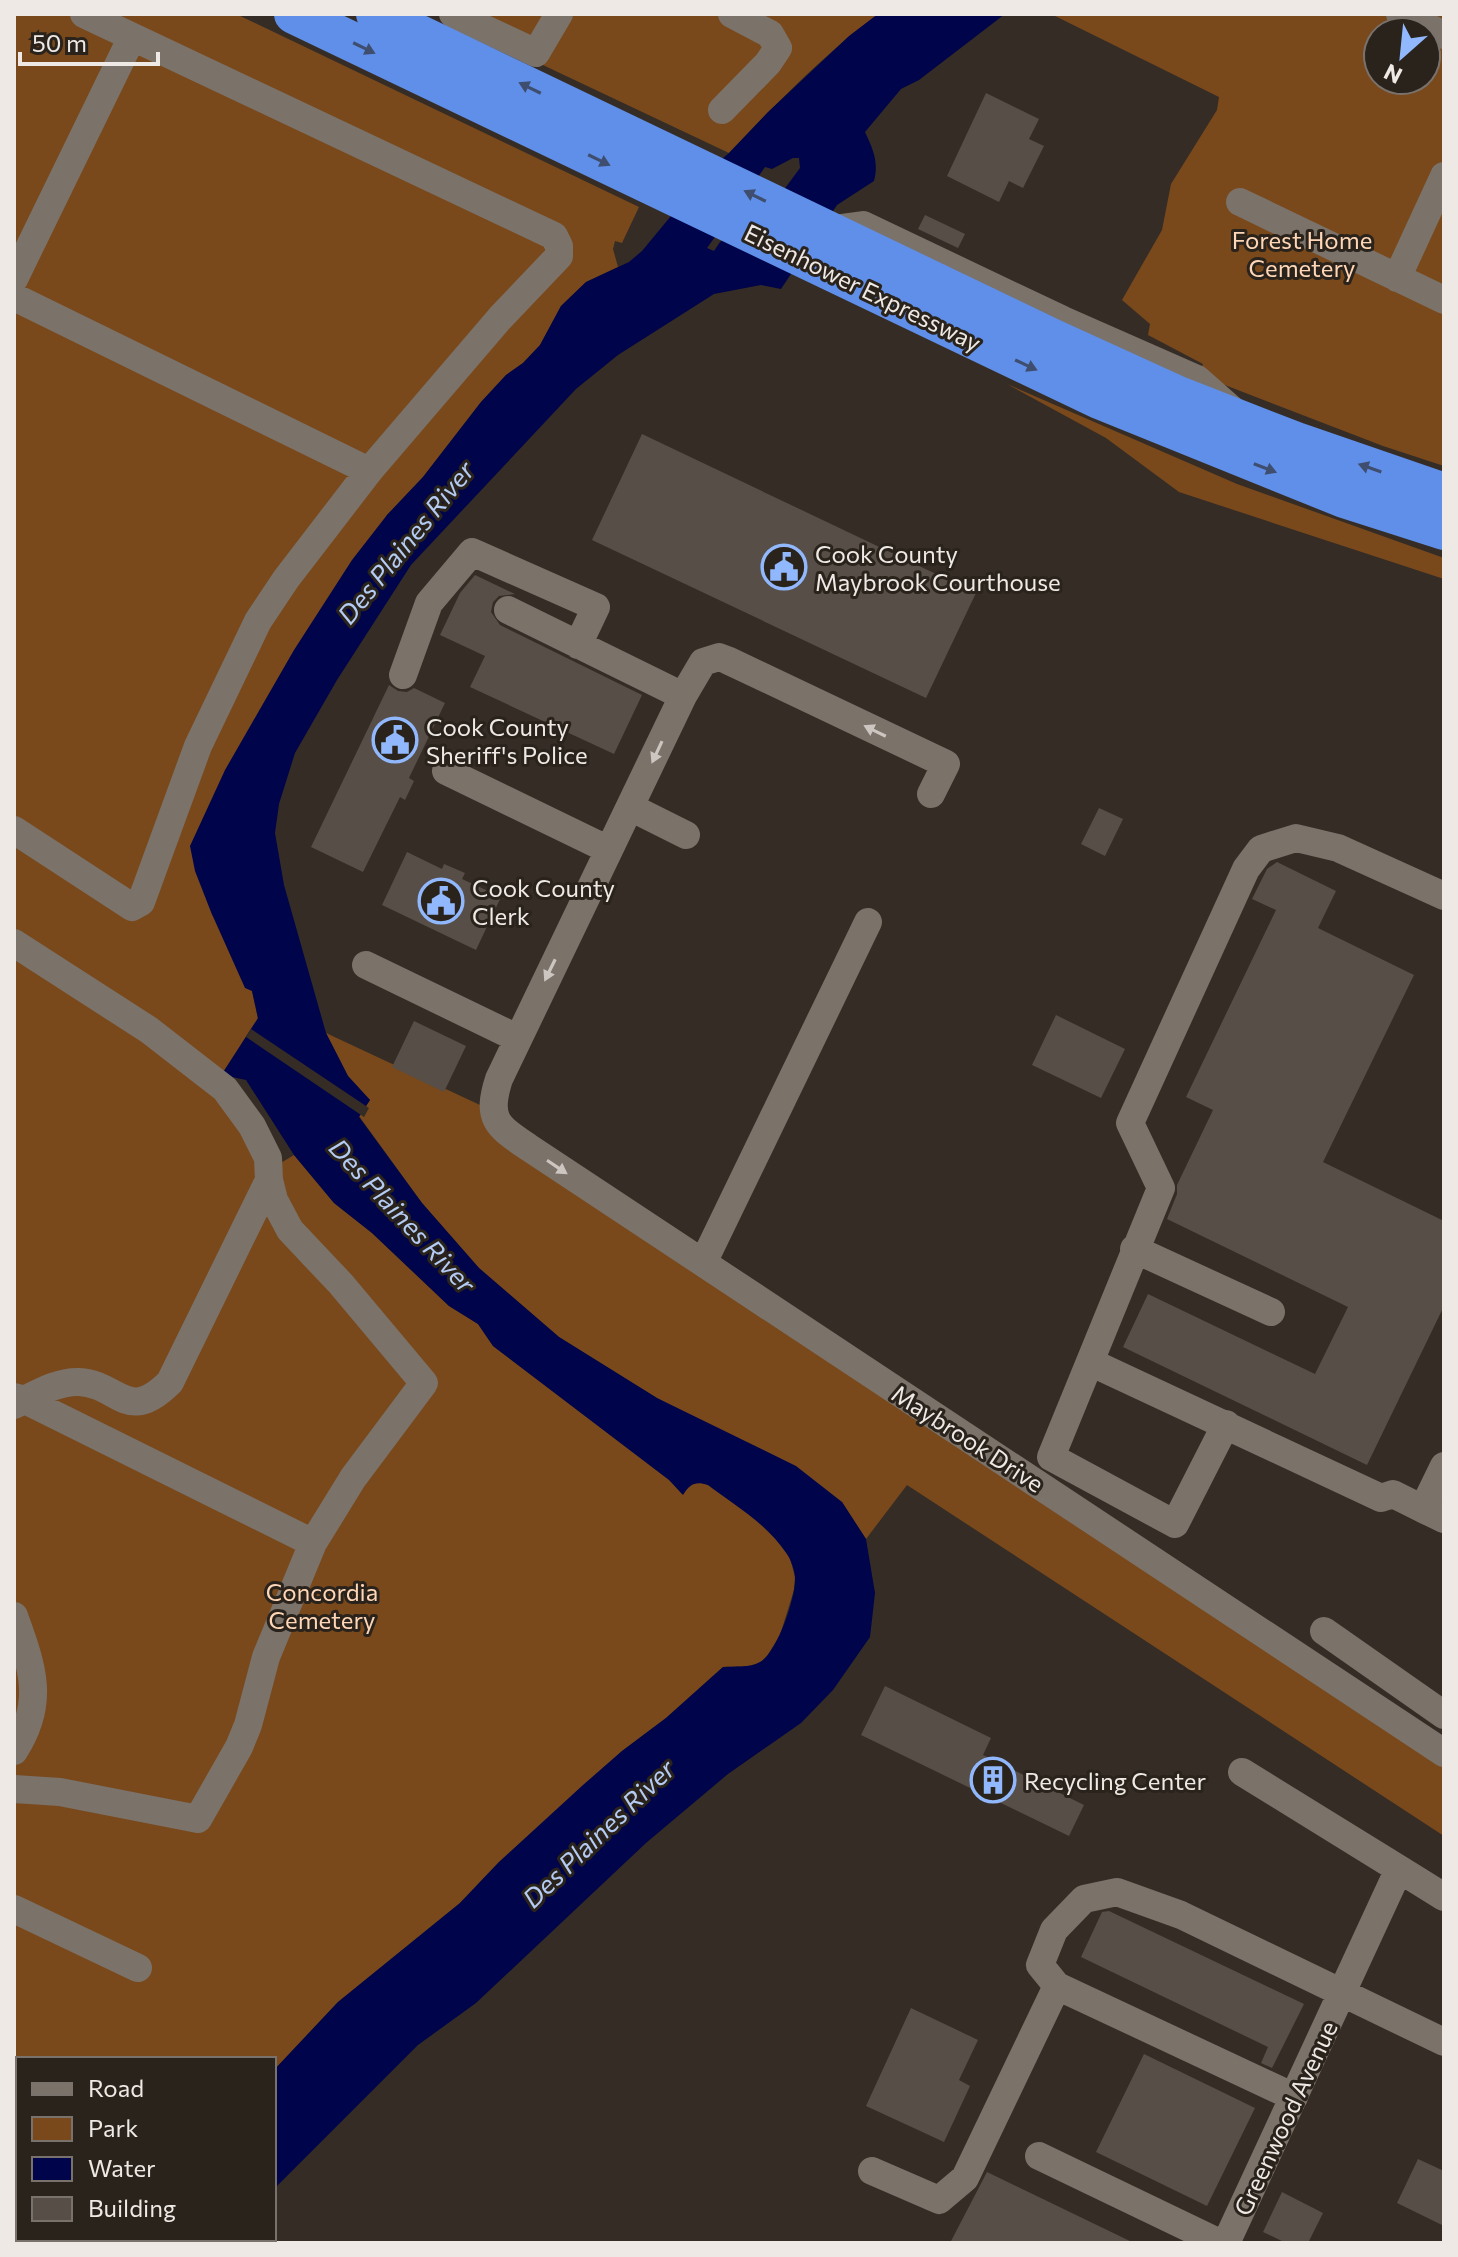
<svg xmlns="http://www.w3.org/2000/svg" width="1458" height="2257" font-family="Commissioner,sans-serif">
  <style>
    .green { fill: #79491c; fill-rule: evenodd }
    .water { fill: #00044a; fill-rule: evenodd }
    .pier { fill: #352c26 }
    .building { fill: #574e47 }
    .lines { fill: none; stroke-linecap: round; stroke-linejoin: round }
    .minor { stroke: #7b726a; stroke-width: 28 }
    .highway { stroke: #5f8fe8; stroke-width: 40 }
    .oneway { fill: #3f4e6e }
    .oneway2 { fill: #ccc5c0 }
    .labels { text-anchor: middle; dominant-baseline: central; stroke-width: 6; stroke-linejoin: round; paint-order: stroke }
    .park-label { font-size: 24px; fill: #ffd6b6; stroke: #2a231c }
    .street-label { font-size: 24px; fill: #efe9e5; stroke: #2a231c }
    .poi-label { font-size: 24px; fill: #efe9e5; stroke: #2a231c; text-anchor: start }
    .water-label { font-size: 26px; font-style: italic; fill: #b4cbf3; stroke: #2a231c }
  </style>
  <rect width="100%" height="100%" fill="#352c26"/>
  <!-- green -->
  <path class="green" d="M14,14H236L639,207L622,243L615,241L613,249L618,267L586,282L561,306L540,345L523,363L506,375L481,402L423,477L387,515L211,912L252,991L258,1019L221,1075L279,1164L294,1155L334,1203L372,1233L449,1306L478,1324L493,1346L670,1480L682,1494L689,1485L699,1482L708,1485L766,1526L790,1558L795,1577L794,1590L780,1635L764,1661L751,1666L723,1667L666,1718L622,1751L499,1862L460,1903L338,2002L274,2070V2059H18V2234L14,2232Z
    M435,14H878C823,55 776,104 729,153Z
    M1051,14H1444V466L1383,446L1199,375L1203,364L1148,335L1150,324L1122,300L1162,230L1171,184L1217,110L1219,97ZM1378,32H1426V80H1378Z
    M1007,384L1237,484L1444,558V579L1179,492L1106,438Z
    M326,1033L480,1105L485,1126L1444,1766V1836L907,1485L866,1539L842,1502L657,1398L559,1337L479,1268L422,1203L359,1116L370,1100L348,1076Z
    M30,2239H138L134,2243H40Z"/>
  <!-- water -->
  <path class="water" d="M878,14H1005L919,80L901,89L865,132C873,149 879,162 874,181L837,205L781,289L761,285L714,294L618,355L576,389L411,565L337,680L295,753L279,804L275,833L284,885L326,1033L348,1076L370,1100L359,1117L422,1203L479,1268L559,1337L657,1398L796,1466L842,1502L866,1539L875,1593L870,1637L833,1690L801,1723L728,1774L646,1843L476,2003L418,2045L274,2189V2070L338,2002L460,1903L499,1862L583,1785L622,1751L666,1718L723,1667C735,1666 749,1668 760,1662C777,1653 796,1597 795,1578C795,1571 791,1560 787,1554C767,1524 737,1507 708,1485C695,1481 690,1484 683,1495L669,1480L493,1346L478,1324L449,1306L372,1233L334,1203L294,1155L246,1080L232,1077L224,1071L258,1018L252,991L245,988L211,912L195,871L190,846L225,770L294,650L352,560L387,515L423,477L481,402L506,375L523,363L540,345L561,306L586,282L629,262L642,251L709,170L729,153L768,112L849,36ZM793,158H799L800,168L769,210L720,242L714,251L707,248L765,167L772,169Z
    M138,2239H225L222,2243H134Z"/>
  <!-- pier -->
  <path class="pier" d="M251,1029L369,1108L364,1117L246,1037Z"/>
  <!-- building -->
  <path class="building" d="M986,93L1039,119L1029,139L1044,146L1023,188L1009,181L999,202L947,176Z
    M925,215L965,234L958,248L918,229Z
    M642,434L976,593L926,698L592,540Z
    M475,575L515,594L499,596L493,602L491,612L500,625L642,695L614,754L470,687L485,656L440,635L460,593Z
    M389,685L398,691L407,692L414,688L445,703L409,778L414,781L405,800L400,797L363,872L311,847Z
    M1099,808L1123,819L1105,856L1081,844Z
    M407,852L442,869L444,864L465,873L462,879L501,897L476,950L382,905Z
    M1277,862L1336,891L1318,928L1414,975L1323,1162L1444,1221V1306L1367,1465L1123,1347L1148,1294L1315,1374L1348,1307L1167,1219L1177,1194V1185L1213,1110L1186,1097L1276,910L1252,899L1267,869Z
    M1056,1015L1125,1049L1101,1098L1032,1065Z
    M414,1021L466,1046L444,1092L392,1067Z
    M885,1686L991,1738L983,1755L1084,1805L1069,1836L861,1735Z
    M1109,1911L1304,2004L1272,2068L1261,2063L1268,2047L1081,1957L1102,1912Z
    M911,2008L978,2040L959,2080L970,2086L944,2142L866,2106Z
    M1144,2054L1255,2108L1207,2206L1096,2152Z
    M1418,2159L1444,2171V2226L1397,2203Z
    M987,2172L1134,2243H950Z
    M1282,2192L1323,2213L1308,2243H1286L1263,2232Z"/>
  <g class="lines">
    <!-- minor -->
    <path class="minor" d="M453,14L536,53L559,14
      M1400,14L1444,35
      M722,110L768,63L778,48L770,34L732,14
      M1240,202L1444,300
      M826,230L863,225L1063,320L1197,379L1231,409
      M1397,278L1444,176
      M14,279L132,37
      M14,297L369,471
      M508,610L683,696
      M403,675L429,603L472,552L596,607L578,645
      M446,771L609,850
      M931,794L946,764L727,660L719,657L703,662L683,696L499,1079C486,1119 497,1126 528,1147L1444,1753
      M630,807L686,835
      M14,830L132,907L141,902L198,746L258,621L286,579L369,471L500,318L559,256V246L554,236L84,14
      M14,943L149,1030L225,1089L252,1126L268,1158L269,1180L274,1200L290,1230L341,1284L424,1383L353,1478L313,1543L266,1657L248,1725L239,1747L198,1819L60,1792L14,1789
      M366,965L517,1038
      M1134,1249L1271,1312
      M703,1263L868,922
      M1090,1362L1381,1498L1393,1494L1423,1509
      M14,1397L25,1400L313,1543
      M14,1405C34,1396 56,1381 79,1382C119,1384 127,1425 170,1382L269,1180
      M1226,1424L1175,1524L1051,1457L1161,1188L1130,1123L1246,869L1261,849L1296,838L1338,848L1444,896
      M1444,1466L1423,1509L1444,1519
      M14,1616C32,1666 46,1702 14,1751
      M1324,1631L1444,1715
      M1242,1772L1399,1869
      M14,1909L138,1968
      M1294,2097L1057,1986L1040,1965L1054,1930L1084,1899L1117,1892L1181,1915L1444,2042
      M14,2135L18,2137
      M1039,2156L1220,2243
      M872,2171L939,2200L965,2178L1057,1986
      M1226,2243L1399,1869L1444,1897"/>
    <!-- highway -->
    <path class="highway" d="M294,14L1099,399L1344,498L1444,530
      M376,14L1051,338L1178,396L1296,442L1444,493"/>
  </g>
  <!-- one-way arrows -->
  <defs><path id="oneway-solid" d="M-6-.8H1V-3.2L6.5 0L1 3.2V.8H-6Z" transform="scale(2)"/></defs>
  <g class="oneway">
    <use href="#oneway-solid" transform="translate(364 48) rotate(26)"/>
    <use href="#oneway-solid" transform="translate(530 88) rotate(-154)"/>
    <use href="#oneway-solid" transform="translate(599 160) rotate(26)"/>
    <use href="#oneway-solid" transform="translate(755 196) rotate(-154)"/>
    <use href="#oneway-solid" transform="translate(1026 365) rotate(25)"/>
    <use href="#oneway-solid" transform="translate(1265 468) rotate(21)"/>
    <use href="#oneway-solid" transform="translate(1370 468) rotate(-161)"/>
  </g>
  <g class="oneway2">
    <use href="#oneway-solid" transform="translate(875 731) rotate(-154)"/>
    <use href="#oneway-solid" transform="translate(657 752) rotate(115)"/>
    <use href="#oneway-solid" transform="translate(550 970) rotate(116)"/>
    <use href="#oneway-solid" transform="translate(557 1167) rotate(34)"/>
  </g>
  <!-- icons -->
  <defs>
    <g id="civic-ring" transform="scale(2.3)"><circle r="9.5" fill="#2a231c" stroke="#91b8fd" stroke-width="1.5"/><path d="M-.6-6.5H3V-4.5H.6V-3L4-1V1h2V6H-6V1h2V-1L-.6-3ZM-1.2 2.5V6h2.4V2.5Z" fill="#91b8fd"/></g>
    <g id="building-ring" transform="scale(2.3)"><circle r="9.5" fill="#2a231c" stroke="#91b8fd" stroke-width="1.5"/><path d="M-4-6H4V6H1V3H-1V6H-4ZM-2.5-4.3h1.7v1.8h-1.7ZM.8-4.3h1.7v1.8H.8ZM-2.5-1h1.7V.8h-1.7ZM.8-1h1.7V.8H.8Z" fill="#91b8fd"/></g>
  </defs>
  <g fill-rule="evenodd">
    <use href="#civic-ring" x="784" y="567"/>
    <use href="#civic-ring" x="395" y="740"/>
    <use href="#civic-ring" x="441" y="901"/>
    <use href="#building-ring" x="993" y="1780"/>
  </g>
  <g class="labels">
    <!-- park labels -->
    <g class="park-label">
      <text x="1302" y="239">Forest Home<tspan x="1302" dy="28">Cemetery</tspan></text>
      <text x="322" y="1591">Concordia<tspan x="322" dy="28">Cemetery</tspan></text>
    </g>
    <!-- street labels -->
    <g class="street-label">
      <text transform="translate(863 287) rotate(26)">Eisenhower Expressway</text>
      <text transform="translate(968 1438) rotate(33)">Maybrook Drive</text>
      <text transform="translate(1285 2118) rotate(-65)">Greenwood Avenue</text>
    </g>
    <!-- poi labels -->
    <g class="poi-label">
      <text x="815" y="553">Cook County<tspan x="815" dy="28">Maybrook Courthouse</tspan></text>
      <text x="426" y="726">Cook County<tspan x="426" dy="28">Sheriff's Police</tspan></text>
      <text x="472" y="887">Cook County<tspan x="472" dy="28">Clerk</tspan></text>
      <text x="1024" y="1780">Recycling Center</text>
    </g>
    <!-- water labels -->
    <g class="water-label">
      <text transform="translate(405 542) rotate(-51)">Des Plaines River</text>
      <text transform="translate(403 1215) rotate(47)">Des Plaines River</text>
      <text transform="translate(598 1833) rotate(-44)">Des Plaines River</text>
    </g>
  </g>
  <!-- border -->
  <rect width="1458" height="2257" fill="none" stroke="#efe9e5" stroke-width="32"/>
  <!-- legend -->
  <rect x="16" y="2057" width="260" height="184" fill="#2a231c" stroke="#79726c" stroke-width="2"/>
  <rect x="32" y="2083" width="40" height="12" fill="#7b726a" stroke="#79726c" stroke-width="2"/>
  <text x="88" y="2097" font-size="24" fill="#efe9e5">Road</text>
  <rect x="32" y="2117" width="40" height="24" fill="#79491c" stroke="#79726c" stroke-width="2"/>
  <text x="88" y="2137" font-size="24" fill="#efe9e5">Park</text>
  <rect x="32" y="2157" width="40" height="24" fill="#00044a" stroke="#79726c" stroke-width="2"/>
  <text x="88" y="2177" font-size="24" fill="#efe9e5">Water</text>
  <rect x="32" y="2197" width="40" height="24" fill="#574e47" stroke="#79726c" stroke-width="2"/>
  <text x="88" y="2217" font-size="24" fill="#efe9e5">Building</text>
  <!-- north arrow -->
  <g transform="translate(1402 56) rotate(207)"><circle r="38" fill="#2a231c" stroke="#79726c" stroke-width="2"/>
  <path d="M0-6L14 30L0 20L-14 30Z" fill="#91b8fd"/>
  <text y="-12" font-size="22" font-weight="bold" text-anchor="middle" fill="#efe9e5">N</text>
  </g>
  <!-- scale -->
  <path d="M20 52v12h138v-12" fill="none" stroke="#efe9e5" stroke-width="4"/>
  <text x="32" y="52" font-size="24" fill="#efe9e5" stroke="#2a231c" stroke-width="6" paint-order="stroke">50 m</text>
</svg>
